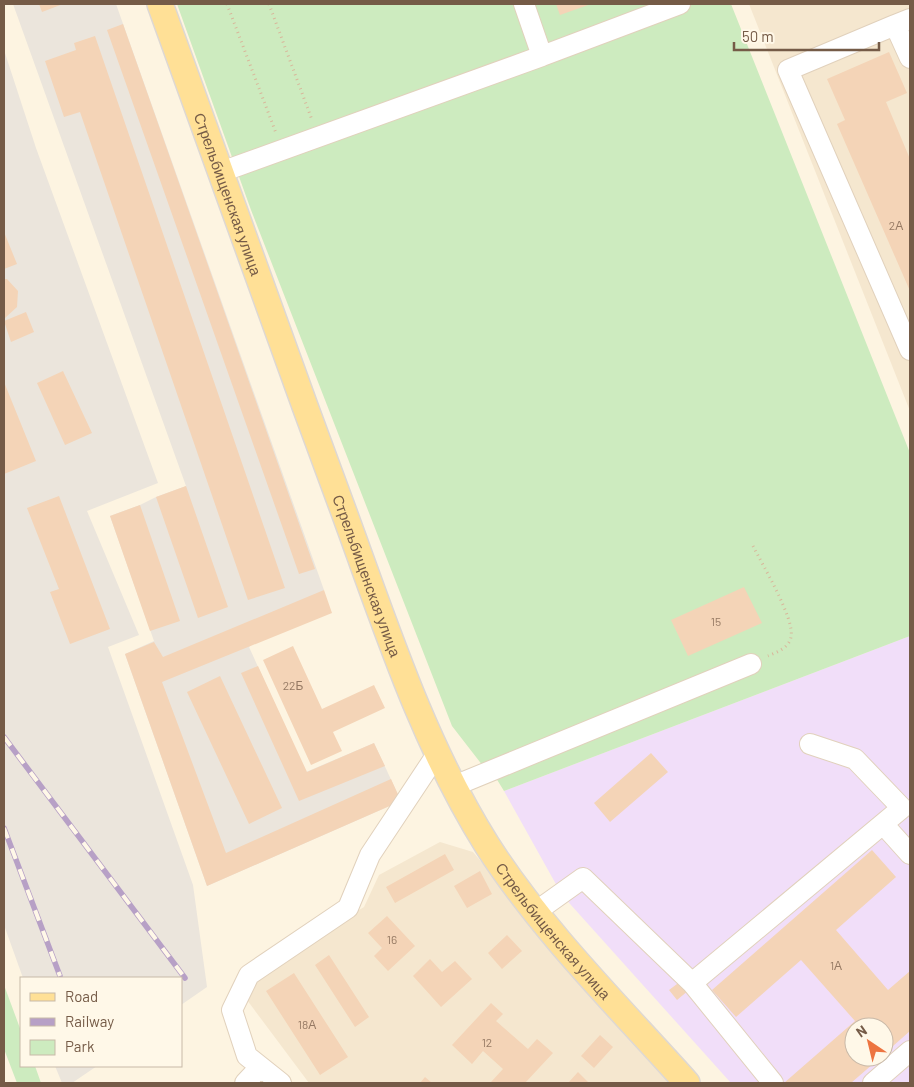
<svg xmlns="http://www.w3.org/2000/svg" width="914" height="1087" font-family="Barlow,sans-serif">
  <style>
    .residential { fill: #f5e7cf }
    .industrial { fill: #ebe5dc }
    .education { fill: #f1def9; fill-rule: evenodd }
    .green { fill: #cdebbf }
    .building { fill: #f4d4b7 }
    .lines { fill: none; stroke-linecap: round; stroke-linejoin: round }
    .minor-casing { stroke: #e1d1bc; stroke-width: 22 }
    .major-casing { stroke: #ded8d3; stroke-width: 28 }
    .path { stroke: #d8b79b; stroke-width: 3; stroke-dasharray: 1 4; stroke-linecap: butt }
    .minor { stroke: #fff; stroke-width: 20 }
    .major { stroke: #ffe096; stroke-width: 25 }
    .rail-casing { stroke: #b7a0c6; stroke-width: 5.5 }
    .rail { stroke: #fff8e8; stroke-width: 4; stroke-dasharray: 11; stroke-linecap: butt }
    .labels { text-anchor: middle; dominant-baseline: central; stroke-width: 5; stroke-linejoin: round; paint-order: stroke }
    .number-label { font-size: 12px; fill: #957963 }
    .street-label { font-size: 15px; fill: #755b47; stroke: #fff8e8 }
  </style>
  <rect width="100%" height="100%" fill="#fdf4e1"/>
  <!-- residential -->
  <path class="residential" d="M749,4H910V411Z
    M440,842L473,852L669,1083H309L238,988L259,971L364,907L379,875Z"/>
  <!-- industrial -->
  <path class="industrial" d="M13,4H116L324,590L249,647L306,772L374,743L401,801L207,886L125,654L154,641L110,516L140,505L156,497L186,486Z
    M4,50L36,148L158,483L87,511L139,635L108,647L193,885L207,987L181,1005V978H23L4,925Z
    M55,1066H97L72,1083H62Z"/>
  <!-- education -->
  <path class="education" d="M910,636V1083H731L562,895L504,791ZM854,1027H884V1057H854Z"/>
  <!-- green -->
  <path class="green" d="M177,4H731L910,453V636L504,791L496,778L483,766L452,726L251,210Z
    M4,985L21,1031V1066H35L41,1083H17L4,1049Z"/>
  <!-- building -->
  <path class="building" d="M39,4H63L42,12Z
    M556,4H591L560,15Z
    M123,24L315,569L299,574L107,30Z
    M95,36L285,588L248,600L80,112L64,117L45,61L76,50L74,43Z
    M889,52L907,93L886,102L910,159V291L837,124L845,120L827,79Z
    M4,232L17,264L4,269Z
    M4,279H7L18,291L17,307L5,318H4Z
    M26,312L34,332L11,342L4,321Z
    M63,371L92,433L65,445L37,383Z
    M4,382L36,461L4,474Z
    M186,486L228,607L198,618L156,497Z
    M59,496L110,629L70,644L50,592L59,589L27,508Z
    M140,505L180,621L150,631L110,516Z
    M744,587L762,623L688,656L671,620Z
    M324,590L332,613L162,682L226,853L391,779L401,801L207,886L125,654L154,642L163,657Z
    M293,646L322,709L374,685L385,708L333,732L342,751L311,765L263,660Z
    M258,666L307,772L374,743L385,766L299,801L241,673Z
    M220,676L282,808L249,824L187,692Z
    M651,753L668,772L610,822L594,803Z
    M872,850L896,877L836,930L888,990L910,971V1031L884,1054V1027H854V1057H881L851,1083H784L855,1021L801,960L736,1017L712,990Z
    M445,854L454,870L395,903L386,887Z
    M480,871L492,894L467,908L454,886Z
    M387,916L415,946L388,971L374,956L382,948L368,933Z
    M507,935L522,951L502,969L488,953Z
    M329,955L369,1017L355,1027L315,965Z
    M430,959L442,972L455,961L472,979L441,1007L413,976Z
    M294,973L348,1057L320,1075L266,991Z
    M681,981L689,990L677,1000L669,990Z
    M491,1003L503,1014L496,1021L528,1049L537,1039L553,1053L525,1083H492L491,1082L503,1069L483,1051L472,1064L452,1045Z
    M600,1035L613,1047L594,1068L581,1056Z
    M578,1072L589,1083H568Z
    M425,1077L432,1083H420Z"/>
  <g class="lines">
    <!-- minor casing -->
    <g class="minor-casing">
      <path id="minor" d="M910,19L895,25L910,58
        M895,25L788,70L910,350
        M542,56L680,4
        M221,172L542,56L524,4
        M454,786L751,664
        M883,824L910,854
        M534,913L583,878L692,983L773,1083
        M692,983L902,808L855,759L810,744
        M245,1083L260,1067
        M281,1083L247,1056L232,1010L249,975L348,908L370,855L437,754
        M873,1083L910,1051"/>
    </g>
    <!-- major casing -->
    <g class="major-casing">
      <g id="major">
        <path id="s1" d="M160,4C221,174 282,345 345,515C386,627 423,743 487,845C542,931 619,1007 687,1083"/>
      </g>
    </g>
    <!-- path -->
    <path class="path" d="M227,4L276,133
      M269,4L312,120
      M753,546C762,564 795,619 791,637C789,648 777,652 768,656"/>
    <!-- minor -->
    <use href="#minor" class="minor"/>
    <!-- major -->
    <use href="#major" class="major"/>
    <!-- rail casing -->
    <g class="rail-casing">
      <path id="rail" d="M4,737L185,978
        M4,828L60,976"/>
    </g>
    <!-- rail -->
    <use href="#rail" class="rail"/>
  </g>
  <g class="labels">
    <!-- number labels -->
    <g class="number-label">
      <text x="896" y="225">2А</text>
      <text x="716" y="621">15</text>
      <text x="293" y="685">22Б</text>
      <text x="392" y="939">16</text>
      <text x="836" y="965">1А</text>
      <text x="307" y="1024">18А</text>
      <text x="487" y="1042">12</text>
    </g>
    <!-- street labels -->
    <g class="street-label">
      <text stroke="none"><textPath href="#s1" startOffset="202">Стрельбищенская улица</textPath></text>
      <text stroke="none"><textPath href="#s1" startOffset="608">Стрельбищенская улица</textPath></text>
      <text stroke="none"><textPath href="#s1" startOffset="1012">Стрельбищенская улица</textPath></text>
    </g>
  </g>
  <!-- border -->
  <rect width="914" height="1087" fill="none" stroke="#755b47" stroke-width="10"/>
  <!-- legend -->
  <rect x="20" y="977" width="162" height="90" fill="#fff8e8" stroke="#c8b9a8"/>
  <rect x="30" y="993" width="25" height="8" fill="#ffe096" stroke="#c8b9a8"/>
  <text x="65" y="1002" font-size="15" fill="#755b47">Road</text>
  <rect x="30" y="1018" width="25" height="8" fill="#b7a0c6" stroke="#c8b9a8"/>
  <text x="65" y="1027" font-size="15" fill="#755b47">Railway</text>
  <rect x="30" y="1040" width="25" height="15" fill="#cdebbf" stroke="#c8b9a8"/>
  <text x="65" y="1052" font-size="15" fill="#755b47">Park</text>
  <!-- north arrow -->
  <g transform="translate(869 1042) rotate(325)"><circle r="24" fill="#fff8e8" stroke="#c8b9a8"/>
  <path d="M0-4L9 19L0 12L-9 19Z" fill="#ed7440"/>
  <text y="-8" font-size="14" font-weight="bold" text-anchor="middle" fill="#755b47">N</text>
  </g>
  <!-- scale -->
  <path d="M734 42v8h145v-8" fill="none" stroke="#755b47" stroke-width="2.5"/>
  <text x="742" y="42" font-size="15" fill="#755b47" stroke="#fff8e8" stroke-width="4" paint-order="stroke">50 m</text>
</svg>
